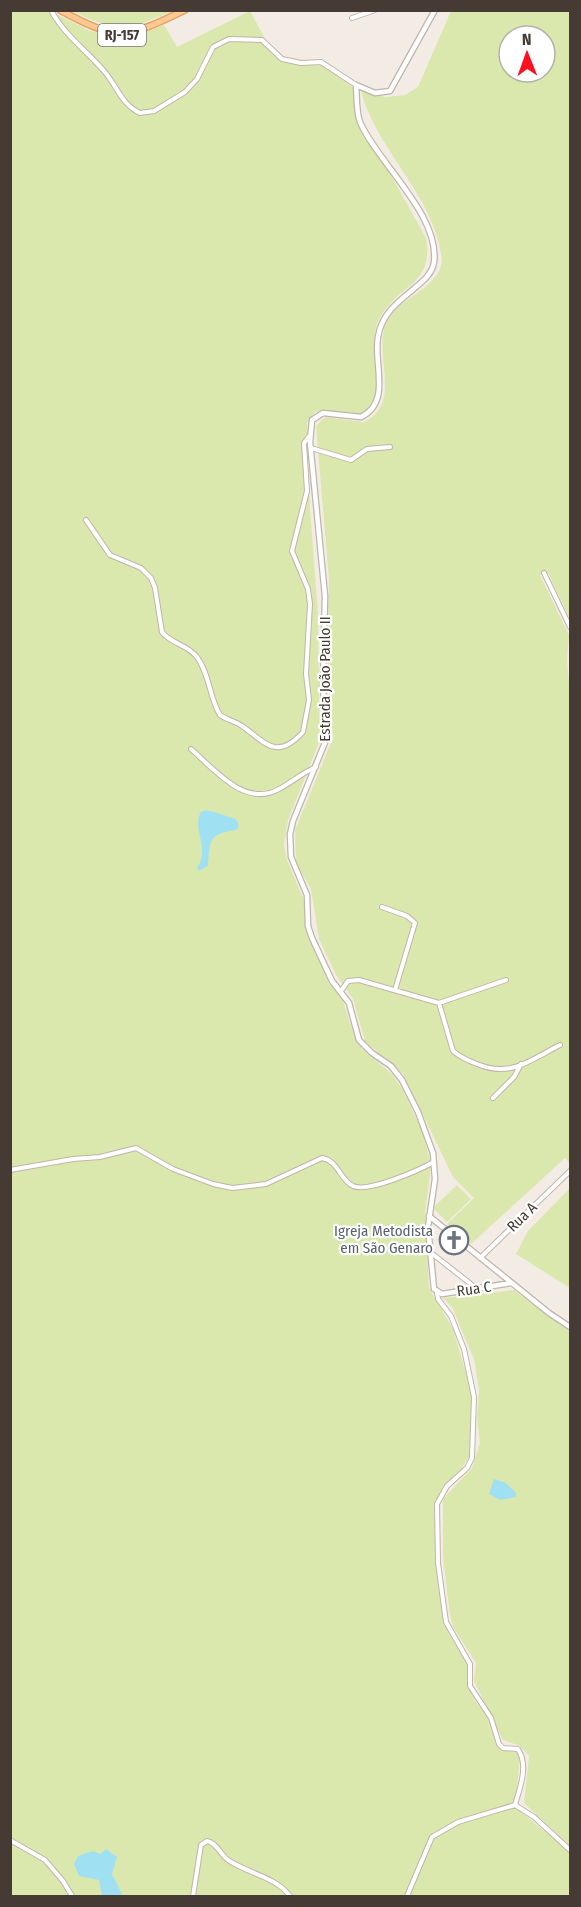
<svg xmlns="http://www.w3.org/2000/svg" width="581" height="1907" font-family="'Fira Sans Condensed',sans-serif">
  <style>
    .green { fill: #dae8ad; fill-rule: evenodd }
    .water { fill: #9fe1f2 }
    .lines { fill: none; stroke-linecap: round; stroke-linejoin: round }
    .minor-casing { stroke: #c2b4aa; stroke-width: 6 }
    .tertiary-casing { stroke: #c2b4aa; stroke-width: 7 }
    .primary-casing { stroke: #e6a260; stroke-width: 8 }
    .minor { stroke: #fff; stroke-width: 4 }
    .tertiary { stroke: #fff; stroke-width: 4.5 }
    .primary { stroke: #ffc992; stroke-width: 5 }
    .labels { text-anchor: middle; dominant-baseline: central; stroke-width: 4.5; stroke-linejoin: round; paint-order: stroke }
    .shield { fill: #fff; stroke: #7d7671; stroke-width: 1.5 }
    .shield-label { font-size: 14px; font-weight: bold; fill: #453b34 }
    .street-label { font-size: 15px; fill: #453b34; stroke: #fff }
    .worship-label { font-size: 15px; fill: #5b616d; stroke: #fff; text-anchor: end }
  </style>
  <rect width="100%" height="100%" fill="#f3ece5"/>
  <!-- green -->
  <path class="green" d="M11,11H50L88,30L116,39L139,35L164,25L177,47L250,11L275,57L289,63L323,66L353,87L356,112L426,238C435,289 394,283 377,324C367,349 389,387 369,408C357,421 331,409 315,412L307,423L310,509L318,615L320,740L288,820L284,845L287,860L303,898L308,936L320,958L329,984L342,998L356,1041L363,1050L392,1074L403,1090L422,1131L429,1156L431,1167L425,1214L429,1288L453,1329L471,1390V1453L461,1470L444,1486L434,1504L444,1620L447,1630L467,1664L468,1685L475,1701L487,1716L496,1744L502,1750L516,1752L520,1757L515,1807L570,1852V1896H11Z
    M72,11H173C128,30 117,33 72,11Z
    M451,11H570V619L548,573L540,575L569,635L567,659L570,697V1163L565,1158L471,1244L447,1224L474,1198L453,1177L403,1074L365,1041L353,999L336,975L319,939L311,889L296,863L295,830L333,738L327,675L329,580L316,426L325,417L363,422C403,406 374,357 385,326C396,297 436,292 442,262C437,198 377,152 361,91L386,97L405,95L418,87ZM509,36H545V72H509Z
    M457,1185L471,1199L447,1222L433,1208Z
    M570,1188V1288L516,1254L528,1231Z
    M514,1290L570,1332V1846L524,1803L529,1756L520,1746L503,1740L474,1681L476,1663L453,1627L450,1615L443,1557V1499L472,1468L480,1443L477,1419L479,1389L474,1359L452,1307L443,1298Z"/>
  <!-- water -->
  <path class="water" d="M207,810L236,819L239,826L236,830C208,834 210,840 208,866L199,871L197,868C211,849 191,828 201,812Z
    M494,1479L506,1483L516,1493V1497L500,1500L489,1494Z
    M106,1849L117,1857L112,1874L122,1894L120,1896H102L99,1880L79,1876L74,1864L78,1856L93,1851L100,1854Z"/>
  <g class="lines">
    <!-- minor casing -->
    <g class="minor-casing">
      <path id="minor" d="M51,10C64,35 86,50 104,71C117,86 121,104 140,113L154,111L185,92L197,79L213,47L229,39L262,40L282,59L301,63L321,62L356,85
        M352,18L375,10
        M311,448L351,460L367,449L390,447
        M86,520L110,555L141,568L151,578L155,588L162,632C171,644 187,644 197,657C210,675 209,697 220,715C227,720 235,721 242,726C264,741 276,762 303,732L309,700L306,674L310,604L308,589L292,551L307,491L304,443L310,435
        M544,573L570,627
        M191,749C215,770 245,808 279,789C292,782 302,773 316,767
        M382,907L407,916L415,923L395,990
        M341,991L348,981L359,980L439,1003L506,980
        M439,1003L453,1051C460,1057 469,1061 477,1064C511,1078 530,1060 560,1045
        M493,1098L514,1077L521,1064
        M10,1170L73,1159L100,1157L136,1148L173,1169L213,1184L232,1188L266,1184L322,1158C339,1161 339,1179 353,1186C368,1193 419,1170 434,1162
        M430,1252L476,1288
        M480,1258L570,1171
        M437,1293L438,1299L451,1316L464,1349L474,1397L472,1458L467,1468L447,1486L437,1504L438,1563L446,1622L470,1664V1686L491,1718L499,1744L503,1748L518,1749C529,1766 520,1787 515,1805
        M515,1805L534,1817L570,1850
        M10,1840L45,1860L63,1881L72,1896
        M193,1896L201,1845L207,1841C217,1843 220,1854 228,1860C247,1873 276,1877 290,1896
        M407,1896L432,1837L458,1822L515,1805"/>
    </g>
    <!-- tertiary casing -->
    <g class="tertiary-casing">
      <path id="tertiary" d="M356,85C357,97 356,111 360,122C377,162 440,215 434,262C431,288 384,297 378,337C373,363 392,402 361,417L323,413L312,420L310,442L325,596L323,684L326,740L293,821L290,834L291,857L307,895L308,926L312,938L332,981L349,1003L359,1040L372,1053L391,1066L402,1080L418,1112L433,1153L435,1179L428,1227L434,1289L442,1294L511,1283
        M356,85L375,93L390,91L435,10
        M429,1216L549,1313L570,1327"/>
    </g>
    <!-- primary casing -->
    <g class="primary-casing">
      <path id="primary" d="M60,10C118,42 127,38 185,10"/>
    </g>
    <!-- minor -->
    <use href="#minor" class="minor"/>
    <!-- tertiary -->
    <use href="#tertiary" class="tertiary"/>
    <!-- primary -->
    <use href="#primary" class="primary"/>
  </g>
  <!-- icons -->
  <defs>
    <g id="church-ring" transform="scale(1.5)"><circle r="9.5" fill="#fff" stroke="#6b7280" stroke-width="1.5"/><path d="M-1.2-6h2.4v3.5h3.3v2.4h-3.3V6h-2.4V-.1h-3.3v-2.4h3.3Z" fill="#6b7280"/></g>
  </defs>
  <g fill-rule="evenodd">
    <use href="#church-ring" x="454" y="1240"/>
  </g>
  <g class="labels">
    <!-- shield labels -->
    <rect class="shield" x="98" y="24" width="48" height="22" rx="4.5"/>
    <g class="shield-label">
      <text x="122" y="35">RJ-157</text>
    </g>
    <!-- street labels -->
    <g class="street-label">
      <text transform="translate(325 679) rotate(-90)">Estrada João Paulo II</text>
      <text transform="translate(522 1217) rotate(-44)">Rua A</text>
      <text transform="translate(474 1289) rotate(-8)">Rua C</text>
    </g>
    <!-- worship labels -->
    <g class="worship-label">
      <text x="433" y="1231">Igreja Metodista<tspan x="433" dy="17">em São Genaro</tspan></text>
    </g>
  </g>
  <!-- border -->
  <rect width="581" height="1907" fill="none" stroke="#453b34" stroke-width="24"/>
  <!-- north arrow -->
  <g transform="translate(527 54) rotate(359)"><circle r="28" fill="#ffffff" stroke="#b5b1ae" stroke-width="1.5"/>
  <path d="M0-4.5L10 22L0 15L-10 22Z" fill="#ff101e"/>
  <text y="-9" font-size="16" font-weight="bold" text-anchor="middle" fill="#453b34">N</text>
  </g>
</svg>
